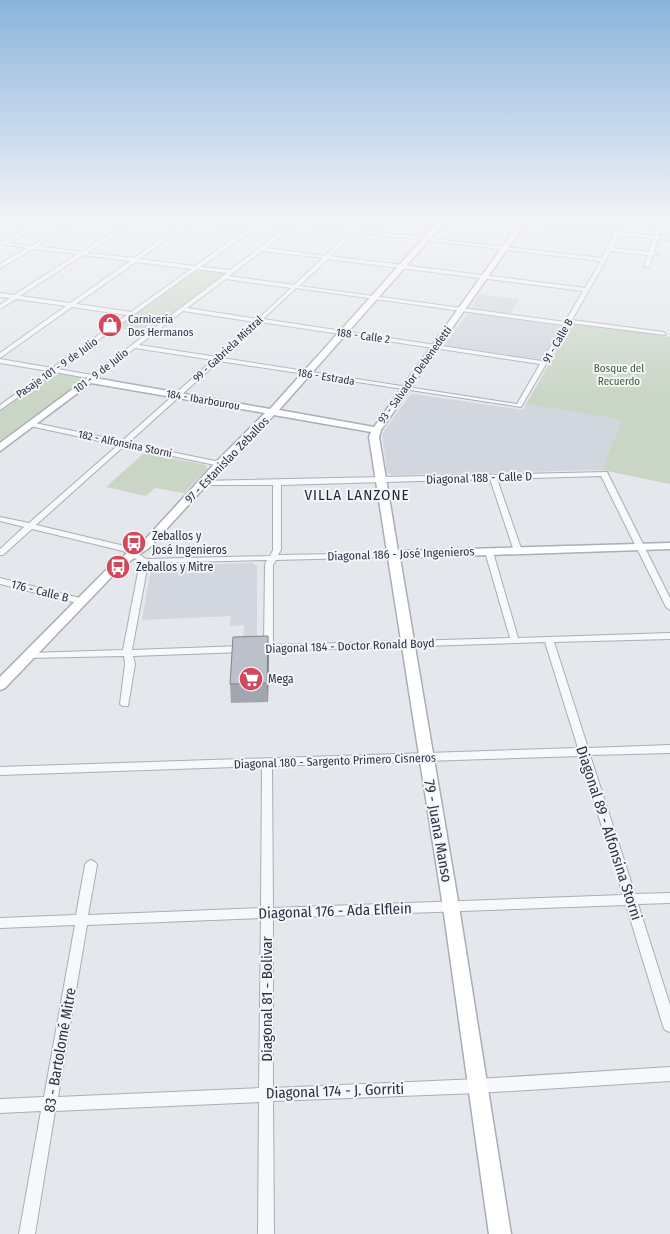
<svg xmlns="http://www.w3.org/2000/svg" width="670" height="1234" font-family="'Fira Sans Condensed',sans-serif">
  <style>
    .built { fill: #d2d6de }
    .green { fill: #c9d6c5 }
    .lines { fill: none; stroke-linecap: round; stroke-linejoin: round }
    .street-casing { stroke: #a9aeb7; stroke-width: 2 }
    .secondary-casing { stroke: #a9aeb7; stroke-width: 3 }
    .street { fill: #f7f8fa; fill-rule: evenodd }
    .secondary { fill: #fff; fill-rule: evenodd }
    .wall { fill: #a1a5ae }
    .shaded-wall { fill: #83868d }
    .building { fill: #bbc0ca; stroke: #83868d }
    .labels { text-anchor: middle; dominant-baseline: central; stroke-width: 4; stroke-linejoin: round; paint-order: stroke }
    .far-poi-label { font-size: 11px; fill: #2b3445; stroke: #f4f6f9; text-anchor: start }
    .far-street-label { font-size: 11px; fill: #2b3445; stroke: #f4f6f9 }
    .far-park-label { font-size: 11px; fill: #3f6138; stroke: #f4f6f9 }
    .street-label { font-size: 12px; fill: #2b3445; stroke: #f4f6f9 }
    .poi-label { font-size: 12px; fill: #2b3445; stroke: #f4f6f9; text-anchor: start }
    .quarter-label { font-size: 15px; letter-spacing: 1px; fill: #1d2536; stroke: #f4f6f9 }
    .near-street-label { font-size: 15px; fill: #2b3445; stroke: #f4f6f9 }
  </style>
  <rect width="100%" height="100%" fill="#e4e7ec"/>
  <!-- built -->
  <path class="built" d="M479,294L519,299L510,314L471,309Z
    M468,313L559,326L561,327L543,359H540L446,346L445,344Z
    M413,394L523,410L526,404L623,420L602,470L392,475L387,473L382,434L410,395Z
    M252,563L257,566V639L243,642L244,625L230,626L231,616L142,620L151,568L154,566Z"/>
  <!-- green -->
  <path class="green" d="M196,268L230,272L150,333L114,328Z
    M575,323L670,337V484L602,470L622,420L526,404L572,324Z
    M54,372L87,378L0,444V411Z
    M144,453L206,465L207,469L184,493L155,488L146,496L106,487Z"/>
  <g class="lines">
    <!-- street casing -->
    <g class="street-casing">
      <path id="street" d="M0,222H5L0,225Z
        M38,222H44L9,243L31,246L72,222H77L37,246L82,252L128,222H133L87,253L134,258L183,223L181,222H197L249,228L257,222H262L254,228L282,231L294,222L353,229L361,222H366L358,230L602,258L614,234L511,222H527L616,232L621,222H625L620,232L654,236L659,222H663L659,236L670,238V240L658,239L654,252L659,254L653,255L649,267L644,266L648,255L611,251L572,320L663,332L666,334L665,335L570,323L521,407L219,361L128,443L220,462L224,464L223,466H220L124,446L36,525L129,547L146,559L270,556L273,550V485H204L200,483L201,481L607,472L670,598V610L666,607L601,476L497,479L522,551L518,553L514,551L490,479L281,485V550L278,555L393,553L397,555L393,557L276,560L273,565V645L510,638L485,552L489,550L493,552L518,638L670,633V639L554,642L588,748L670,745V753L590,755L635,894L670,893V903L638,904L670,1005V1032L665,1030L663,1026L626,905L273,918V1088L478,1079L670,1067V1081L478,1093L273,1101L274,1234H258L259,1102L55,1111L35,1234H19L41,1111L0,1113V1099L44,1097L75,925L0,928V918L76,915L85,865L87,862L91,860L95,862L97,865L88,915L261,908L262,766L0,775V767L578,748L545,642L268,651L255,650L253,648L255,646L264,645L265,565L267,560L148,563L132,650L242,646L247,649L242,652L133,656L135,664L128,706H122L120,704L125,664L124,656L27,658L25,656L30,653L123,650L140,562L123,551L32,529L3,555H0V549L24,527L0,521V517L29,523L118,445L30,426L27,424L30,422L122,441L213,360L135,348L91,381H87L86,380L88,378L54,372L0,410V405L48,371L0,363V359L52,368L127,315L72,307L0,358V353L66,306L16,299L0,309V305L10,298L0,297V293L14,295L78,254L33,249L0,268V264L27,248L0,244V242H3ZM188,224L245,230L195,266L139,259ZM295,225L351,232L325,256L266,248ZM251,231L278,234L230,270L201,267ZM356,232L601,261L585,288L330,256ZM619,235L653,239L649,252L613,248ZM262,251L323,258L294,285L229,276ZM83,255L130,261L70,303L20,296ZM328,259L583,291L565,322L299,286ZM136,262L191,269L131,312L76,304ZM197,269L227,273L92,375L58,369ZM226,279L291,288L258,319L187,308ZM296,288L563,325L542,361L263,319ZM183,311L255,322L217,357L139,345ZM260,322L540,364L517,404L222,358ZM580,756L623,895L273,908L272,766ZM261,918L259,1088L58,1097L87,925Z
        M0,578L84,599L85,601L81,604L0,584Z"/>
    </g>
    <!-- secondary casing -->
    <g class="secondary-casing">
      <path id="secondary" d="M438,222H445L279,410L374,427L520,222H526L381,430L379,437L398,551L670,543V549L400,558L459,907L511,1234H489L443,907L369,437L371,432L274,415L224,466L149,548L121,567L5,688L0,690V677L113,563L141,544L216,462L265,413L91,383L0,451V443L89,377L270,409Z"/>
    </g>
    <!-- street -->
    <use href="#street" class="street"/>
    <!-- secondary -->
    <use href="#secondary" class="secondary"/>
  </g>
  <!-- wall -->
  <path class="wall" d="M269,655L268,702L231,703L230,684Z"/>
  <!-- shaded-wall -->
  <path class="shaded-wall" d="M268,636L269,655L268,702L267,683Z"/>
  <!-- building -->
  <path class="building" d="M268,636L267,683L230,684L233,637Z"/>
  <!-- sky -->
  <linearGradient id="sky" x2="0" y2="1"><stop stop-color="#8bb4dd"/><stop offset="0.56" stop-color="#f3f4f6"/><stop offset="1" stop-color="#f3f4f6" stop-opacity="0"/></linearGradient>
  <rect width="670" height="395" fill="url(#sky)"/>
  <!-- icons -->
  <defs>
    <g id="shop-disc" transform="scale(1.25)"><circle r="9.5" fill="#d1495b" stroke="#f4f6f9"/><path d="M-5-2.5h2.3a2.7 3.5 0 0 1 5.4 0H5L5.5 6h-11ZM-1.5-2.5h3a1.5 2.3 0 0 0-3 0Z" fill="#fff"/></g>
    <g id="bus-disc" transform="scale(1.25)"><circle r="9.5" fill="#d1495b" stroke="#f4f6f9"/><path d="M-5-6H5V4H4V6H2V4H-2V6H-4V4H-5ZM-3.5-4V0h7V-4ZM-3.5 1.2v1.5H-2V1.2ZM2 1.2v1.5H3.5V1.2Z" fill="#fff"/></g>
    <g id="supermarket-disc" transform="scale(1.25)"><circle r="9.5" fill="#d1495b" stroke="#f4f6f9"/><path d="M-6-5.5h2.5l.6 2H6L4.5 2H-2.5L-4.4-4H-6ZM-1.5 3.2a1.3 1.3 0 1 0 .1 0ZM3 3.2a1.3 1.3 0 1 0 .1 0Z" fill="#fff"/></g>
  </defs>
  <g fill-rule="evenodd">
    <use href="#shop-disc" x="110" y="325"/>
    <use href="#bus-disc" x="134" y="543"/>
    <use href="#bus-disc" x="118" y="567"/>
    <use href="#supermarket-disc" x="251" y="679"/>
  </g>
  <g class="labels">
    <!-- far-poi labels -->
    <g class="far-poi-label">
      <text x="128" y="319">Carnicería<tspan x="128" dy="13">Dos Hermanos</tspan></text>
    </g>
    <!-- far-street labels -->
    <g class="far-street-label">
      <text transform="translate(363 336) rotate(8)">188 - Calle 2</text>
      <text transform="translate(558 341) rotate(-60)">91 - Calle B</text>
      <text transform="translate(228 349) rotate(-43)">99 - Gabriela Mistral</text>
      <text transform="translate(57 368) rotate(-35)">Pasaje 101 - 9 de Julio</text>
      <text transform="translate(101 371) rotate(-37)">101 - 9 de Julio</text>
      <text transform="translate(415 375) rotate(-54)">93 - Salvador Debenedetti</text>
      <text transform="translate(326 377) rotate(9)">186 - Estrada</text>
      <text transform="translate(203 400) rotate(10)">184 - Ibarbourou</text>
      <text transform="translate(125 444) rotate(12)">182 - Alfonsina Storni</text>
    </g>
    <!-- far-park labels -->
    <g class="far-park-label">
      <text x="619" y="368">Bosque del<tspan x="619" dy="13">Recuerdo</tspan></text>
    </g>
    <!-- street labels -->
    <g class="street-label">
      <text transform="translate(227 460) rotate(-46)">97 - Estanislao Zeballos</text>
      <text transform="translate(479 478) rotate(-2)">Diagonal 188 - Calle D</text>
      <text transform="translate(401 554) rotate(-2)">Diagonal 186 - José Ingenieros</text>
      <text transform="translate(40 591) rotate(14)">176 - Calle B</text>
      <text transform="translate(350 646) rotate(-2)">Diagonal 184 - Doctor Ronald Boyd</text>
      <text transform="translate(335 761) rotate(-2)">Diagonal 180 - Sargento Primero Cisneros</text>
    </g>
    <!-- poi labels -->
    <g class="poi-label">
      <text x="152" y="536">Zeballos y<tspan x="152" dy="14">José Ingenieros</tspan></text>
      <text x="136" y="567">Zeballos y Mitre</text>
      <text x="268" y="679">Mega</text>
    </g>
    <!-- quarter labels -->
    <g class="quarter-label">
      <text x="357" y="495">VILLA LANZONE</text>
    </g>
    <!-- near-street labels -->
    <g class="near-street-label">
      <text transform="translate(438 831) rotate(80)">79 - Juana Manso</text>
      <text transform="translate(609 833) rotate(72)">Diagonal 89 - Alfonsina Storni</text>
      <text transform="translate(335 911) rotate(-2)">Diagonal 176 - Ada Elflein</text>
      <text transform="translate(267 999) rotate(-90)">Diagonal 81 - Bolivar</text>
      <text transform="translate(60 1050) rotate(-80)">83 - Bartolomé Mitre</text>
      <text transform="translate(335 1091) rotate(-2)">Diagonal 174 - J. Gorriti</text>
    </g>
  </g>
</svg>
